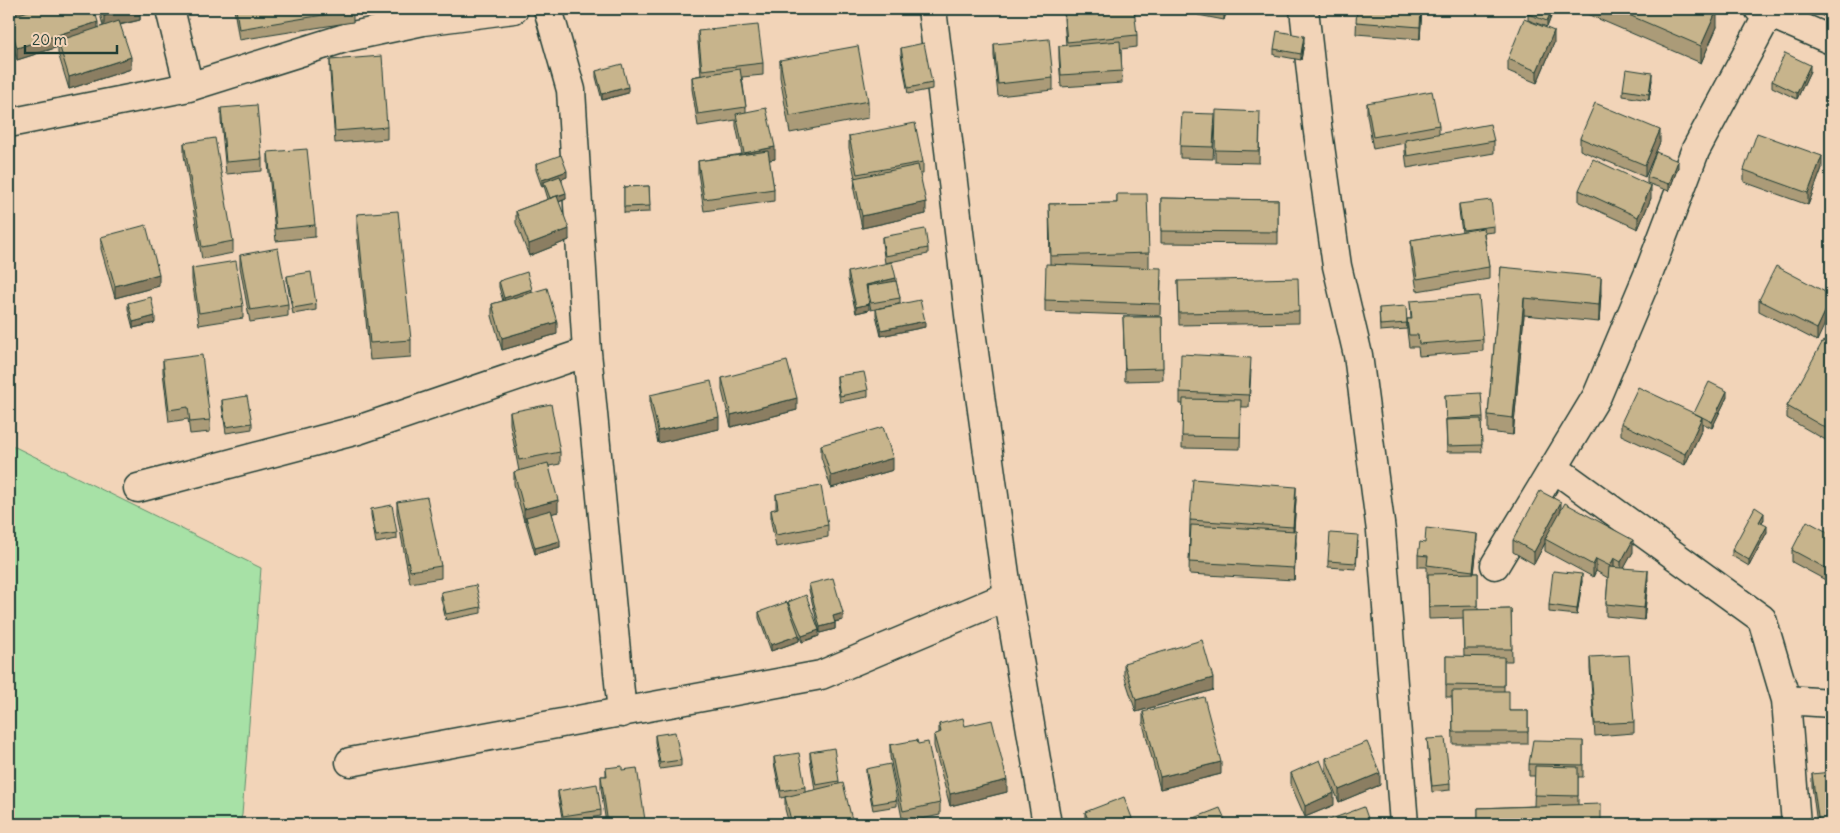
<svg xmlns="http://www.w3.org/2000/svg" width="1840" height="833" font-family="Delius,sans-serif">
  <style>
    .green { fill: #a7e1a6; stroke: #638f6d }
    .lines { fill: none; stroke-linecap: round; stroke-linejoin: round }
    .minor-casing { stroke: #1f3d34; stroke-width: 31 }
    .minor { stroke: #f2d4b8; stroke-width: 28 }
    .wall { fill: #ab9b78; stroke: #1f3d34 }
    .shaded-wall { fill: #8b7e62; stroke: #1f3d34 }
    .building { fill: #c7b48c; stroke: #1f3d34 }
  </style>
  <rect width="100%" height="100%" fill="#f2d4b8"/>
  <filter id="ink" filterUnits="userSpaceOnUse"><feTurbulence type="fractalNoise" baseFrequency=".02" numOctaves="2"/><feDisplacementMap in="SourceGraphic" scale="10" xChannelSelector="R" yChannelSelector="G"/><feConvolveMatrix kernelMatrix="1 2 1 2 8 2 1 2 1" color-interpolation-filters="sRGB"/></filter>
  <g filter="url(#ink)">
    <!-- green -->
    <path class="green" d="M9,444L261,568L242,815L239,824H9Z"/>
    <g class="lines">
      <!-- minor casing -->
      <g class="minor-casing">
        <path id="minor" d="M170,9L189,87L348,37L423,21L514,9
          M548,9L571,90L587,352L622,713
          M932,9L971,331L1008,596L1047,824
          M1304,9L1317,125L1337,266L1358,355L1381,531L1404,824
          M1759,9L1831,40
          M9,123L189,87
          M1554,468L1762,619L1786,700L1831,703
          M138,488L358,430L587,352
          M1495,565L1597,396L1648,275L1695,151L1769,13
          M1786,700L1796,824
          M350,762L821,675L1008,596"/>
      </g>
      <!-- minor -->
      <use href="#minor" class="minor"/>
    </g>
    <!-- wall -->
    <path class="wall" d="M11,9H94L98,28L103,26L99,9H140V20L120,25L131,69L69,89L58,53V47L17,60L9,32V17L13,16Z
      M234,9H353V22L239,40Z
      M762,9H809V11L763,15Z
      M1064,9L1137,35V47L1121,49L1122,83L1061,87L1059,58V46L1066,45L1064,19Z
      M1198,9H1227L1224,20L1198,15Z
      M1357,9H1422L1420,39L1356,34Z
      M1554,9L1547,27L1528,20V14Z
      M1587,9H1713L1717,27L1701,63L1587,14Z
      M1807,9H1828L1825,17Z
      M698,31L763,63V75L742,77L746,107V112L775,159L769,160L774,189V201L704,211L698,173V161L742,154L736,126V120L698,126L692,89V77L701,75L698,43Z
      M1304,43L1301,60L1274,55V49Z
      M1554,43L1537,83L1508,71V59Z
      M994,44L1053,78V90L998,96L994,56Z
      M901,48L932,83V89L908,94L901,54Z
      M330,60L387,127V139L335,143L330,72Z
      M780,60L868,101V118L790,133L780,77Z
      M596,71L628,93L602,100L596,77Z
      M1810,71L1797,99L1772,87V81Z
      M1652,80L1649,100L1623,96V90Z
      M1367,103L1439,125V134L1494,141V153L1407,168L1405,152V143L1373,149L1367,115Z
      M221,108L262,159V171L226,174L221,120Z
      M1260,124L1259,163L1215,162V150Z
      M1215,126L1213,159L1180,158V146Z
      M849,136L923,162V174H920L926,214L862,228L854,190L855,178L849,148Z
      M1580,138L1660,142L1645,177L1580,150Z
      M184,143L233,241V253L202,259L184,155Z
      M268,152L315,225V237L276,241L268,164Z
      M536,164L567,177L561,179L566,199L559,202L569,240L529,256L516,223V211L548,199L544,186L542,187L536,170Z
      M1678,167L1669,191L1647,183V177Z
      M1822,168L1808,205L1744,182V170Z
      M649,186L650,212L624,213V187Z
      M1579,190L1651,198L1638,229L1579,202Z
      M1117,194L1149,253V268L1161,280L1160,316L1045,312V300L1050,264L1049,204L1117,203Z
      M1161,198L1278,200V244L1161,243Z
      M1459,204L1494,226V232L1484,233L1489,267V279L1417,291L1411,252V240L1462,232L1459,211Z
      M357,214L411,340V357L370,360L357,232Z
      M101,237L159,286L115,298L101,249Z
      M882,237L928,248V254L885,263L882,243Z
      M240,255L288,304V316L250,322L240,267Z
      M1501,267L1601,294L1599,322L1524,315L1513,435L1488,432V415Z
      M192,268L243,306V318L199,325L192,280Z
      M848,272L896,281L900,298V304L925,327L881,336L876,315V309L899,304L871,310L867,292L869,310L856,313L848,279Z
      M287,276L316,304V310L293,314L287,282Z
      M499,281L532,292L557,334L502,350L492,316V304L503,301L499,287Z
      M1178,281L1299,311V323L1179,325Z
      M1831,295L1817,341L1759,311V300Z
      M1410,301L1483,339V351L1419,356L1418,347H1409L1407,331V319H1411Z
      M128,303L155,323L133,328L128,309Z
      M1379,308L1407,323V329L1380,331Z
      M1123,317H1162L1163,380L1125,381Z
      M1831,345V443L1787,418V406Z
      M163,360L210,420V432L190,434L188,419L169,422L163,372Z
      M1251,370L1249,407H1241L1240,449L1182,448L1183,404H1180V392Z
      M837,376L868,390V397L840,402L837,383Z
      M722,378L797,410L731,427L722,390Z
      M650,395L719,429L658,443L650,407Z
      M1445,395L1483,417V423H1481L1482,452H1447Z
      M1727,397L1712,428L1702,423V429L1685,465L1621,435V423L1694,414V413Z
      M222,400L252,423V429L226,433L222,406Z
      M510,412L560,452V464L549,466L558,512L552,513L560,547L535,554L526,523V520L524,521L514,484V472L519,471L510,424Z
      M821,445L893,470L831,488L821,457Z
      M776,494L828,525V537L776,547L771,522V510L776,509Z
      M1296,499L1294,531L1296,543L1294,580L1189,574L1190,520Z
      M397,502L441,566V578L410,583L397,514Z
      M371,509L397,533V539L376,543L371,515Z
      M1561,511L1633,552L1624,568L1648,582L1644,620L1606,616V604L1608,578L1596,571L1593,577L1545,551V543L1534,564L1513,552V540Z
      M1764,519L1762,523L1767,532L1749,566L1732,556V550Z
      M1831,534V583L1792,562V550Z
      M1358,541L1356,569L1328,567V561Z
      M1425,543L1477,546L1474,573H1478V610L1511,609L1512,661H1504V691L1509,711H1528V744H1453L1452,697H1446V656L1464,657L1463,618L1429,619L1428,578L1427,577V567H1418V555Z
      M1582,581L1577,615L1549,612V605Z
      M809,584L843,620L835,622V629L820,633L809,590Z
      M441,592L481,607V613L446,620L441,599Z
      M788,602L819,636L802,642L799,635V641L771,651L759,618V612L788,606Z
      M1590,657L1634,722V733L1595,736L1590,669Z
      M1124,663L1213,690L1136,712L1124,675Z
      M1143,712L1221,774L1160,789L1143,724Z
      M939,724L965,726L1007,792L950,806L934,746V735L939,733Z
      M655,735L681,760V766L660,769L655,742Z
      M1427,739L1450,784V790L1432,792Z
      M1583,741V777H1578V805L1601,824H1478V808L1534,806L1535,776H1529V764Z
      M918,744L940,803V815L903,823L890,757V745Z
      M810,752L839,781V784L853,824H789L785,809V797L789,796L781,798L774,763V757L805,787V792L815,790L810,758Z
      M1326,758L1380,785L1339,802L1326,770Z
      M606,768L622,770L645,820V824H606L601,788V776H606Z
      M866,769L897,800V806L873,810L866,775Z
      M1291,773L1334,805L1305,817L1291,785Z
      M1812,774L1831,824H1817L1812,786Z
      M558,791L601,810V816L563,822L558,797Z
      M1085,812L1132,824H1085Z"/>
    <!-- shaded-wall -->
    <path class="shaded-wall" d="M14,9H46L14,19Z
      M140,9V20L104,28V16Z
      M1225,9H1227L1224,20V14Z
      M1421,9H1422L1420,39V27Z
      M1552,9H1554L1547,27V21Z
      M1825,9H1828L1825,17Z
      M1717,10V27L1701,63V46Z
      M98,22V34L58,41V47L17,60V48Z
      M1554,31V43L1537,83V71Z
      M1304,36V43L1301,60V54Z
      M131,57V69L69,89V77Z
      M1810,65V71L1797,99V93Z
      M1652,73V80L1649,100V94Z
      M628,87V93L602,100V94Z
      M1660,130V142L1645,177V165Z
      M775,147V159L744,165V153Z
      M1822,156V168L1808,205V193Z
      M1678,161V167L1669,191V184Z
      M567,171V177L546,185L544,182V186L542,187V180Z
      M1651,186V198L1638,229V217Z
      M566,193V199L550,205V199Z
      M926,202V214L862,228V216Z
      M569,229V240L529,256V244Z
      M159,274V286L115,298V286Z
      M1601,277V294L1599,322V305Z
      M896,278V285L867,286V291L866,285Z
      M532,289V296L504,304V298Z
      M1524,298V315L1513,435V418Z
      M1831,299V311L1817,341V329Z
      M869,304V310L856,313V307Z
      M155,316V323L133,328V322Z
      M925,321V327L881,336V330Z
      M557,322V334L502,350V338Z
      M1727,391V397L1712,428V422Z
      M797,398V410L731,427V415Z
      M719,417V429L658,443V431Z
      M1702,417V429L1685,465V454Z
      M893,458V470L831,488V476Z
      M1296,487V499L1293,539V527Z
      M558,500V512L527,520L526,517V520L524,521V509Z
      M1561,502V514L1545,539V543L1534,564V552Z
      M1764,513V519L1759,528V522Z
      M1767,526V532L1749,566V560Z
      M1296,531V543L1294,580V568Z
      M1477,534V546L1473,583V571Z
      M1633,540V552L1621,574V562Z
      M560,541V547L535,554V548Z
      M1614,558V570L1610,578V566Z
      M1596,559V571L1593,577V565Z
      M1648,570V582L1644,620V608Z
      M1582,574V581L1577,615V609Z
      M843,613V620L833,622V616Z
      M835,623V629L820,633V627Z
      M819,630V636L802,642V636Z
      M799,635V641L771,651V645Z
      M1213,678V690L1136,712V700Z
      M1221,762V774L1160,789V777Z
      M1380,773V785L1339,802V790Z
      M1007,780V792L950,806V794Z
      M1334,793V805L1305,817V806Z
      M1132,818V824H1128V819Z"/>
    <!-- building -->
    <path class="building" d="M35,9H94L98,22L17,48L9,20V17Z
      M102,9H138L104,16Z
      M236,9H353V10L239,29Z
      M1064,9H1134L1137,35L1067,42Z
      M1198,9H1225L1224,14Z
      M1357,9H1421L1420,27L1356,22Z
      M1530,9H1552L1547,21L1528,14Z
      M1615,9H1713L1717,10L1701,46Z
      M1524,19L1554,31L1537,71L1508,59Z
      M119,21L131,57L69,77L58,41Z
      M758,25L763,63L702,70L698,31Z
      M1277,31L1304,36L1301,54L1274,49Z
      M1049,39L1053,78L998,84L994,44Z
      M1120,41L1122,71L1061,75L1059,46Z
      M924,43L932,83L908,88L901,48Z
      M858,46L868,101L790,116L780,60Z
      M1785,53L1810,65L1797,93L1772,81Z
      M382,56L387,127L335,131L330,60Z
      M622,64L628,87L602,94L596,71Z
      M740,69L746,107L698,114L692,77Z
      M1626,69L1652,73L1649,94L1623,90Z
      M1432,91L1439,125L1373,137L1367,103Z
      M1595,103L1660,130L1645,165L1580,138Z
      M257,105L262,159L226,162L221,108Z
      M766,108L775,147L744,153L736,114Z
      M1216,110L1260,112L1259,151L1215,150Z
      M1182,113L1215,114L1213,147L1180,146Z
      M915,123L923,162L857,174L849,136Z
      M1490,124L1494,141L1407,156L1405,140Z
      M1757,133L1822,156L1808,193L1744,170Z
      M215,138L233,241L202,247L184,143Z
      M307,149L315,225L276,229L268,152Z
      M768,151L774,189L704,199L698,161Z
      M1656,152L1678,161L1669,184L1647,177Z
      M561,155L567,171L542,180L536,164Z
      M1593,159L1651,186L1638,217L1579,190Z
      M918,165L926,202L862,216L854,178Z
      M560,176L566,193L550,198L544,182Z
      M649,186L650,206L624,207V187Z
      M1117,194H1147L1149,253L1051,256L1049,204L1117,203Z
      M557,196L569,229L529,244L516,211Z
      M1161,198L1278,200V232L1161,231Z
      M1491,200L1494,226L1463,230L1459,204Z
      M398,211L411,340L370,343L357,214Z
      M146,225L159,274L115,286L101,237Z
      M1483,228L1489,267L1417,279L1411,240Z
      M925,229L928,248L885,256L882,237Z
      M278,248L288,304L250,310L240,255Z
      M236,261L243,306L199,313L192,268Z
      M892,262L896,278L866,285L869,304L856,307L848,272Z
      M1046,264L1161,268L1160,304L1045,300Z
      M1776,266L1831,295V299L1817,329L1759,300Z
      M1501,267L1601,277L1599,305L1524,298L1513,418L1488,415Z
      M311,272L316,304L293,308L287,276Z
      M527,272L532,289L504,298L499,281Z
      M1298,278L1299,311L1179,313L1178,281Z
      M896,281L900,298L871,303L867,286Z
      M547,288L557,322L502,338L492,304Z
      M1479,296L1483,339L1419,344L1418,335H1409L1407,319H1412L1410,301Z
      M151,297L155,316L133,322L128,303Z
      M920,300L925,321L881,330L876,309Z
      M1406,306L1407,323L1380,325L1379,308Z
      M1123,317H1162L1163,368L1125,369Z
      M1823,341L1831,345V431L1787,406Z
      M1181,354L1251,358L1249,395L1180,392Z
      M202,355L210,420L190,422L188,407L169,410L163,360Z
      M787,361L797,398L731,415L722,378Z
      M864,372L868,390L840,396L837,376Z
      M711,381L719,417L658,431L650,395Z
      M1709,382L1727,391L1712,422L1694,413Z
      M1638,387L1702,417L1685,454L1621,423Z
      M1481,393L1483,417L1446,419L1445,395Z
      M247,396L252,423L226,427L222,400Z
      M1183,399L1241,400L1240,437L1182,436Z
      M551,404L560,452L519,460L510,412Z
      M1481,419L1482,445L1447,446L1446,420Z
      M883,427L893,458L831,476L821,445Z
      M548,463L558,500L524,509L514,472Z
      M1193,479L1296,487L1293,527L1190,520Z
      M821,486L828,525L776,535L771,510L778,508L776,494Z
      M1540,491L1561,502L1534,552L1513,540Z
      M427,497L441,566L410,571L397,502Z
      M1565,503L1633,540L1621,562L1614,558L1610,566L1596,559L1593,565L1545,539Z
      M392,505L397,533L376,536L371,509Z
      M1755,507L1764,513L1759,522L1767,526L1749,560L1732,550Z
      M551,510L560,541L535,548L526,517Z
      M1807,521L1831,534V571L1792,550Z
      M1191,525L1296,531L1294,568L1189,562Z
      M1426,528L1477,534L1473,571L1427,565L1428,556L1418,555L1420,542L1425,543Z
      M1330,533L1358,535L1356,563L1328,561Z
      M1609,567L1648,570L1644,608L1606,604Z
      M1553,571L1582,574L1577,609L1549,605Z
      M1478,573V606L1429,607L1428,574Z
      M833,578L843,613L833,616L835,623L820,627L809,584Z
      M476,585L481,607L446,614L441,592Z
      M806,595L819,630L802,636L788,602Z
      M787,602L799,635L771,645L759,612Z
      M1511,609L1512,649H1464L1463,610Z
      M1202,640L1213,678L1136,700L1124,663Z
      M1629,655L1634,722L1595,724L1590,657Z
      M1446,656L1504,657V686L1446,685Z
      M1452,691H1509V711H1528V732H1453Z
      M1204,697L1221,762L1160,777L1143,712Z
      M963,718L965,726L992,720L1007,780L950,794L934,735L941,732L939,724Z
      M675,732L681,760L660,763L655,735Z
      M1445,738L1450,784L1432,786L1427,739Z
      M917,740L918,744L928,742L940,803L903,811L890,745Z
      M1533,740L1583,741V765L1529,764Z
      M1367,742L1380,773L1339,790L1326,758Z
      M834,748L839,781L816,785L810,752Z
      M799,753L805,787L781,791L774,757Z
      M1320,760L1334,793L1305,806L1291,773Z
      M890,764L897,800L873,804L866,769Z
      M622,766V770L637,768L645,820L631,823V824H608L601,776H607L606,768Z
      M1535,766L1578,767V796L1534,795Z
      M1831,772V824H1819L1812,774Z
      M843,783L853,824H792L785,797Z
      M597,784L601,810L563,816L558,791Z
      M1124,797L1132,818L1128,819L1130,824H1090L1085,812Z
      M1601,804V824H1478V808Z
      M1364,807L1370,824H1318Z
      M1220,808L1227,824H1179Z
      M974,821L975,824H964Z"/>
  </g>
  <!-- margin -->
  <rect width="1840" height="833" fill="none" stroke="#f2d4b8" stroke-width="30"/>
  <rect x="15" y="15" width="1810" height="803" fill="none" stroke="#1f3d34" stroke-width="2" filter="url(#ink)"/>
  <!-- scale -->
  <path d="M25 45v8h92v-8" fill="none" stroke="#1f3d34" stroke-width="2.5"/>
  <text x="32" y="45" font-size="15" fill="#1f3d34" stroke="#f2d4b8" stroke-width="4" paint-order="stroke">20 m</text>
</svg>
